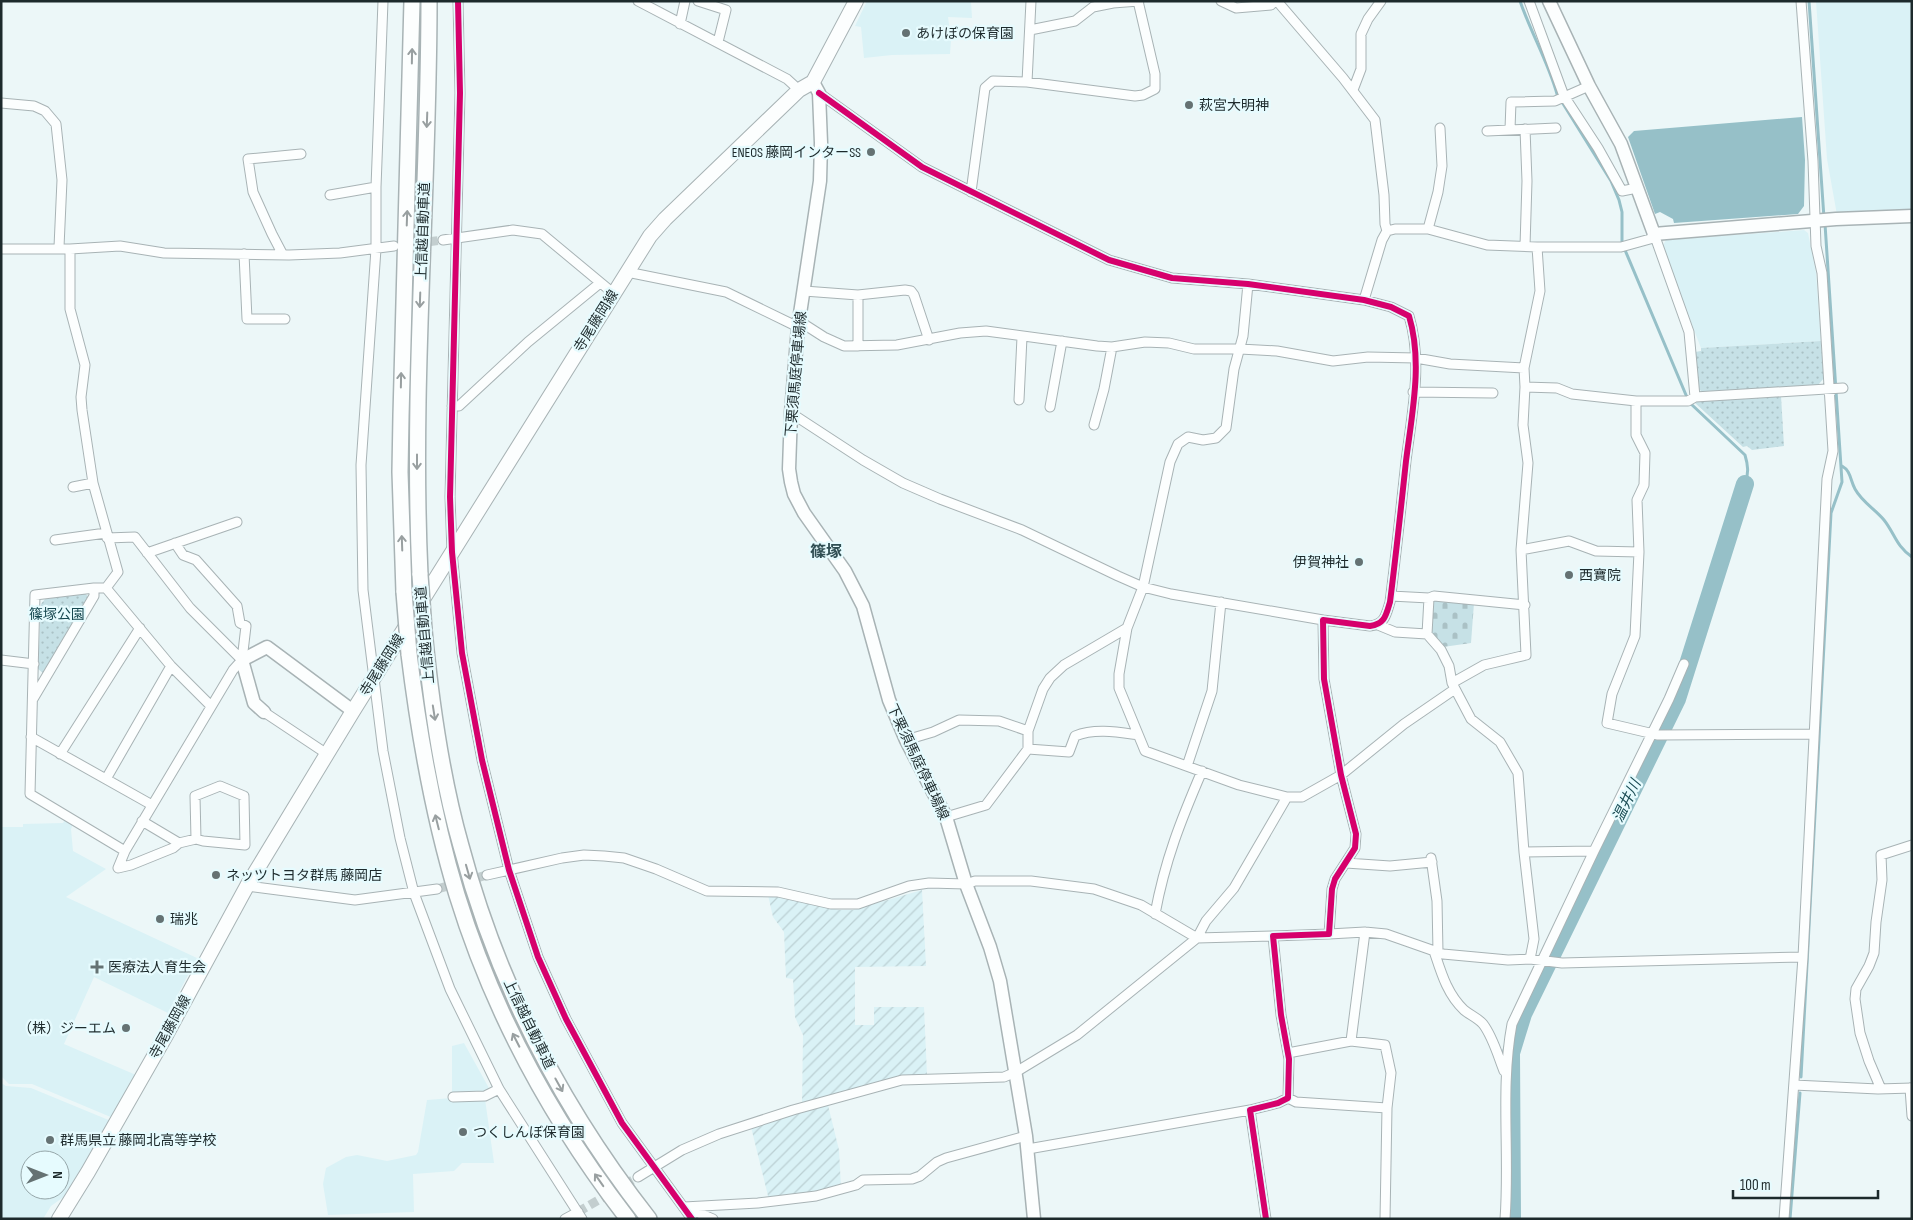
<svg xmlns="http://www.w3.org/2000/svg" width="1913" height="1220" font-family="'Sofia Sans Condensed','Noto Sans JP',sans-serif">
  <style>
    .built { fill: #daf2f6; fill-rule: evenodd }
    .industrial { fill: url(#industrial-furrows) }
    .cemetery { fill: url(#cemetery-stones) }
    .park { fill: url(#park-dots) }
    .water { fill: #96c0c8 }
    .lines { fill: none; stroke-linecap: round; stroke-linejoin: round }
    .stream { stroke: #96c0c8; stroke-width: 3 }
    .river { stroke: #96c0c8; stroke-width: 18 }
    .street-tunnel { stroke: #c3cecf; stroke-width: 9; stroke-dasharray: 9 4.5; stroke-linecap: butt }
    .street-casing { stroke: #a8b3b5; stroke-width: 11 }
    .secondary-casing { stroke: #a8b3b5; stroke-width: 15 }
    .primary-casing { stroke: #a8b3b5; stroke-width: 16 }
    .highway-casing { stroke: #a8b3b5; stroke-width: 18 }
    .street { stroke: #fcfefe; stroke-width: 9 }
    .secondary { stroke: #fcfefe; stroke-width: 12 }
    .primary { stroke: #fcfefe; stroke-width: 14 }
    .highway { stroke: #fcfefe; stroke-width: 15 }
    .highway-bridge-casing { stroke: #a8b3b5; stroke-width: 18; stroke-linecap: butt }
    .highway-bridge { stroke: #fcfefe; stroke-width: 15 }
    .cycleway-casing { stroke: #e6fbfe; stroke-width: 9 }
    .cycleway { stroke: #d6006c; stroke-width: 6 }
    .oneway { stroke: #989fa0 }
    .poi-dot { fill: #657273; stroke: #e6fbfe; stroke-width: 2 }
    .labels { text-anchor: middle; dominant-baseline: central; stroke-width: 4.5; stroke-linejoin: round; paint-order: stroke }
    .poi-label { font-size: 14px; fill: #1d2a2c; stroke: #e6fbfe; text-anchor: start }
    .street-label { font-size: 14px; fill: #1d2a2c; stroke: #e6fbfe }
    .park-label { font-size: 14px; fill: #164850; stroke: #e6fbfe }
    .water-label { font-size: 15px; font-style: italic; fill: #1a4c54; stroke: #e6fbfe }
    .quarter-label { font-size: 16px; font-weight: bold; fill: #2f4e53; stroke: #e6fbfe }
  </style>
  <defs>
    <pattern id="industrial-furrows" width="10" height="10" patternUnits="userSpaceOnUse" patternTransform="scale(1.25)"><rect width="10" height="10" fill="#daf2f6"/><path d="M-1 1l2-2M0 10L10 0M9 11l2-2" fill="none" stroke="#bbd0d3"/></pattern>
    <pattern id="cemetery-stones" width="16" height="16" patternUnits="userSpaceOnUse" patternTransform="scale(1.25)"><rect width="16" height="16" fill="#c6e1e6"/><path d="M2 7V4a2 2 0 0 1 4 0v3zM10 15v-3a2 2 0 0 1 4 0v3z" fill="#aac1c5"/></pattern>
    <pattern id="park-dots" width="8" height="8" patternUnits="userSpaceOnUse" patternTransform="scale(1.25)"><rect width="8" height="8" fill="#c6e1e6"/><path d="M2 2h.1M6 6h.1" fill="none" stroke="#aac1c5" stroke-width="1.8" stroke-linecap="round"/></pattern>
  </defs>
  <rect width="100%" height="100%" fill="#ecf7f8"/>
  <!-- built -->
  <path class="built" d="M867,1H971L972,18L948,17L951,40L950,54L892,55L864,58L861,27L855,26Z
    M1816,1H1912V210L1837,215L1827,159Z
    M1804,230L1808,233L1816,273L1821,341L1701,348L1662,247L1666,240Z
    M65,819L73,824L71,829L73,851L106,869L66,897L197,958L168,1013L94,977L64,1044L136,1075L113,1118L32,1084H9L1,1076V827H23V824L63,823Z
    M464,1043L490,1090L485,1099L494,1163H462L454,1171L413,1174L414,1212L328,1215L323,1184L326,1168L346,1157L357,1155L387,1161L416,1155L418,1152L427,1100L452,1098V1046Z
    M1,1083L6,1086L31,1088L111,1121L65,1196L51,1206L43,1219H1ZM30,1160H60V1190H30Z"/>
  <!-- industrial -->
  <path class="industrial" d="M922,890L926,966L855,967V1025H874V1007H924L927,1075L802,1105L803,1035L795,1017L793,979L786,978L784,932L773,917L768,895L839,910H853Z
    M828,1105L839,1150L841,1187L769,1200L751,1127Z"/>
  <!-- cemetery -->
  <path class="cemetery" d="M1434,599L1474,603L1471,643L1443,647L1430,634L1432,601Z"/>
  <!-- park -->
  <path class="park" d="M1821,341L1824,378L1818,385L1704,393L1697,388L1695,352L1701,351V348Z
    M1781,396L1784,446L1752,450L1747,446L1743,447L1694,402Z
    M84,593L88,596L43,673L38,669L41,604L45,599Z"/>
  <!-- water -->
  <path class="water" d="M1802,117L1805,160L1804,206L1798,214L1674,223L1673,219L1660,212L1655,214L1628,137L1634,131Z"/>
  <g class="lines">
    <!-- stream -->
    <path class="stream" d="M1520,1C1531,33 1548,62 1557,94
      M1809,1L1824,218
      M1562,102L1611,181L1619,200L1622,212V243
      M1625,250L1686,395
      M1690,403L1745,455C1748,465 1749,473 1745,484
      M1842,466C1851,471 1850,480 1855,489C1862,502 1875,509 1884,520C1895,534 1896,546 1912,557
      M1801,1077L1831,513L1842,482L1825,224
      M1790,1219L1800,1093"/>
    <!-- river -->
    <path class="river" d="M1512,1219L1511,1053L1523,1014L1677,699L1745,484"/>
    <!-- street-tunnel -->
    <path class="street-tunnel" d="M402,245L443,240
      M437,889L487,875
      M578,1212L638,1177"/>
    <!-- street casing -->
    <g class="street-casing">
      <path id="street" d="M383,1L376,187V249L361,465L363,590L383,751L400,838L414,893L450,989L499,1089L582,1219
        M458,1L460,93L450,497L452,552L462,653L482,760L509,870L538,957L566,1019L622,1123L692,1219
        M638,1L787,79L799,90
        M698,1L726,10L718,42
        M1221,1L1236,8L1271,5L1274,1
        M1277,1L1343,78L1375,120L1384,195L1385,224L1387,231
        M1529,1L1564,96L1598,148L1622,191L1637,188
        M680,24L685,1
        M1030,30L1075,21L1093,7L1113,3L1139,1
        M1027,82L1031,1
        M1353,90L1361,69V34L1368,19L1381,1
        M819,93L922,167L1109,260L1172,278L1248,284L1364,300L1391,307L1409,316C1423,362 1412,413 1406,461C1401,508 1396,555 1390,602C1386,615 1385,624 1370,626L1323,620L1324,679L1341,775L1356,834L1355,848L1335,879L1332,889L1329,934L1273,936L1281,1015L1289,1059L1288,1098L1278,1103L1250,1110L1266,1219
        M1,103L34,106L45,111L56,124L62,180L59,247
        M1510,129L1511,102L1555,101L1589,86
        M1525,129L1527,181L1525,246
        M1487,131L1556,128
        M971,192L985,88L993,81L1027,82L1135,96L1143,95L1155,89V74L1138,1
        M330,195L376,187
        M1428,229L1438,192L1442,166L1440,128
        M443,240L513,230L542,234L613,293
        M1537,247L1540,291L1524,368L1525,387L1557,388L1572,394L1636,401H1688L1695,397L1843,388
        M1,249H70L120,246L164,253L289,255L340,253L394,246
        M70,249V309L85,365L81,397L82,410L93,483L118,572L106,588
        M244,254L247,319H285
        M283,255L272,234L253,192L248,159L301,154
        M627,272L726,292L798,327
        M804,291L858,295L905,290L911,291L914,295L929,340
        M858,295V346
        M1364,300L1382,240L1387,231L1395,229H1428L1487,245L1537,247H1621L1650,239L1654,234L1689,332L1695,397
        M799,321L824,337L844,346L897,345L960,333L986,331L1097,346L1112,347L1145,342L1169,343L1194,349H1240L1277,351L1333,361L1368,357L1416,358L1450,364L1524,368
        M1413,392L1493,393
        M1019,400L1022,337
        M1636,401V435L1645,453L1644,485L1637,500L1639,552L1635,636L1612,694L1607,723L1658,735L1814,734
        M452,406H459L528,342L600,283
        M1050,407L1062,341
        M791,413L863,460L903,483L940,499L1022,530L1118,576L1143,587L1171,594L1323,620
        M1094,425L1104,389L1112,347
        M73,487L93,483
        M107,538L135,537L190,608L242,660
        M55,540L106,533
        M175,543L183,555L196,560L237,606L240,623L246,626L242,660L233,670L125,851L118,868L131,865L173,848L179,843L196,839L203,841L245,845L244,796L220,786L195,796L196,839
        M1521,550L1569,541L1596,551L1639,552
        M147,553L237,522
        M1391,596L1429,598L1434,596L1525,605
        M1378,625L1395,632L1427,634L1441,650L1449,666L1452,683L1471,719L1500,742L1518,773L1524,852L1534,939L1530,959
        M1127,628L1119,674V688L1145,751L1239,785L1287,797
        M1427,634L1429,598
        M1,660L34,664
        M1452,683L1484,665L1526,655L1521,550L1528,463L1523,425L1525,387
        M33,699L94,596V588
        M264,712L327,754
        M31,737L152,805
        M906,740L933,732L959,720L999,721L1028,731
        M1028,749L1069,752L1075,736C1095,728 1117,732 1138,735
        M60,754L140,628
        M1187,766L1212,691L1221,602
        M106,779L171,666
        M946,817L986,805L1028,749V731L1043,689L1050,678L1064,665L1127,628L1143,587L1170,462L1178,444L1188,437L1203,440L1216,438L1226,428L1234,369L1243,336L1248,284
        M142,821L179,843
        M125,851L30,794L35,595L94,588H106L171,666L211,706
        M1524,852L1594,851
        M1431,858L1437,901L1438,952
        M1346,863L1390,866L1432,862
        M487,875L562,858L584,855L604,856L624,858L656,869L707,891L778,892L831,904H858L909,886L929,883L966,884L975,881H1031L1094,889L1141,905L1197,938L1273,936
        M247,886L355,900L437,889
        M1155,914C1165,860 1181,820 1202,771
        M1329,934L1365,932L1386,934L1443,954L1508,960L1530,959L1562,963L1803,957
        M1434,951C1441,972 1447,994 1464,1010C1470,1015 1478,1018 1483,1024C1493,1037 1498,1056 1504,1071
        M1351,1041L1365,932
        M1288,1053L1351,1041L1385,1045L1391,1073L1387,1108L1385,1219
        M1794,1085L1878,1089L1912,1088
        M1910,1088L1912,1116
        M1881,1089L1869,1061L1860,1033L1855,999L1856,989L1869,966L1874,953L1876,922L1882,880L1881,855L1912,845
        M453,1097L485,1096L499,1089
        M1288,1098L1296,1102L1387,1108
        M1028,1149L1250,1110
        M638,1177L682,1150L719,1134L793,1110L902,1080L1004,1077L1016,1072L1077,1035L1197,938L1206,921L1234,888L1287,797H1302L1341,775L1404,724L1455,689
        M684,1207L758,1203L816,1196L856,1185L863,1180L912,1179L920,1176L937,1162L946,1158L1026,1136
        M689,1209L713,1219
        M565,1219L578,1212
        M1505,1219C1510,1154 1500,1088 1512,1024L1594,851L1669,699L1684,664
        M1784,1219L1803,957L1827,479L1833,451L1822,273L1816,246L1813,161L1801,1"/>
    </g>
    <!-- secondary casing -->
    <g class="secondary-casing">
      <path id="secondary" d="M1549,1L1589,86L1621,144L1654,234L1836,219L1912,216
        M813,82L819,93L821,143L820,181L798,327L791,413L789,469L791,482L794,494L804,513L845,571L863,606L889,700L906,740L946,817L966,884L990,947L1000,981L1026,1136L1034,1219
        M264,712L254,703L242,660L267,647L353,711"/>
    </g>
    <!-- primary casing -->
    <g class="primary-casing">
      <path id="primary" d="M59,1219L88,1172L165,1037L247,886L353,711L650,236L665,219L799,90L813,82L856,1"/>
    </g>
    <!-- highway casing -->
    <g class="highway-casing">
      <path id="highway" d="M420,575C411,383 429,193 429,1
        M404,592L400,472L401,416L412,1
        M424,630C431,703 441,776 461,846C497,982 562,1108 649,1219
        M409,654C419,735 433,816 457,895C493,1012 553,1122 628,1219"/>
    </g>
    <!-- street -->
    <use href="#street" class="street"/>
    <!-- secondary -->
    <use href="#secondary" class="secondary"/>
    <!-- primary -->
    <use href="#primary" class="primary"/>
    <!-- highway -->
    <use href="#highway" class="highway"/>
    <!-- highway-bridge casing -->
    <g class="highway-bridge-casing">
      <path id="highway-bridge" d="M420,575L424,630
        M404,592L409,654"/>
    </g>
    <!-- highway-bridge -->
    <use href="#highway-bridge" class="highway-bridge"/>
    <!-- cycleway casing -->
    <g class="cycleway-casing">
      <path id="cycleway" d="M458,1L460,93L450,497L452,552L462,653L482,760L509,870L538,957L566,1019L622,1123L692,1219
        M819,93L922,167L1109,260L1172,278L1248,284L1364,300L1391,307L1409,316C1423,362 1412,413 1406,461C1401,508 1396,555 1390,602C1386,615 1385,624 1370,626L1323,620L1324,679L1341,775L1356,834L1355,848L1335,879L1332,889L1329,934L1273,936L1281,1015L1289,1059L1288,1098L1278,1103L1250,1110L1266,1219"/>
    </g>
    <!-- cycleway -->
    <use href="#cycleway" class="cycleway"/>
  </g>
  <!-- one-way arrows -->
  <defs><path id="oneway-shaft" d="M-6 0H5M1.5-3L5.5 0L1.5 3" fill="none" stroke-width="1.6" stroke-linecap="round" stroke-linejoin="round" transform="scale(1.25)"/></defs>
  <g class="oneway">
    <use href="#oneway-shaft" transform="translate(412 56) rotate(-89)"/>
    <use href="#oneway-shaft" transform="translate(427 120) rotate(92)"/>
    <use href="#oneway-shaft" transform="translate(407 218) rotate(-88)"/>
    <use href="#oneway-shaft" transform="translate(420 300) rotate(92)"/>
    <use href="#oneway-shaft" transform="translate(401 380) rotate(-89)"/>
    <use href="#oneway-shaft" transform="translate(417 462) rotate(90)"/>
    <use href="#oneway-shaft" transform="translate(402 543) rotate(-92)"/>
    <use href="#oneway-shaft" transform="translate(434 713) rotate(81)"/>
    <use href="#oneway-shaft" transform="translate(437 822) rotate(-104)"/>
    <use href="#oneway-shaft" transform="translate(468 872) rotate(74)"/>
    <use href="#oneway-shaft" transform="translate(516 1040) rotate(-117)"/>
    <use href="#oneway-shaft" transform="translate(559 1085) rotate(61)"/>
    <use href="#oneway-shaft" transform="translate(599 1180) rotate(-125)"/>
  </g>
  <!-- markers -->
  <g class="poi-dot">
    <circle cx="906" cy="33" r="5"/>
    <circle cx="1189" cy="105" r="5"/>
    <circle cx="871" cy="152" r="5"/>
    <circle cx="1359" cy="562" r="5"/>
    <circle cx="1569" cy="575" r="5"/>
    <circle cx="216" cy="875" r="5"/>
    <circle cx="160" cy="919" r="5"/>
    <path d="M94.5 959.5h5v5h5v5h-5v5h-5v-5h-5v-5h5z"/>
    <circle cx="126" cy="1028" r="5"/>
    <circle cx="463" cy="1132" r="5"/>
    <circle cx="50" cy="1140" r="5"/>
  </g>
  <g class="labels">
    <!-- poi labels -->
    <g class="poi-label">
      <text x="916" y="33">あけぼの保育園</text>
      <text x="1199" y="105">萩宮大明神</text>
      <text x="861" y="152" text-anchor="end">ENEOS 藤岡インターSS</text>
      <text x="1349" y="562" text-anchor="end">伊賀神社</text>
      <text x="1579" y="575">西寶院</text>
      <text x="226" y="875">ネッツトヨタ群馬 藤岡店</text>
      <text x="170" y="919">瑞兆</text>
      <text x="108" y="967">医療法人育生会</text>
      <text x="116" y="1028" text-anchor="end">（株）ジーエム</text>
      <text x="473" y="1132">つくしんぼ保育園</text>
      <text x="60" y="1140">群馬県立 藤岡北高等学校</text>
    </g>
    <!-- street labels -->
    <g class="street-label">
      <text transform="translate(423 231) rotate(-88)">上信越自動車道</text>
      <text transform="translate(596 321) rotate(-58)">寺尾藤岡線</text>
      <text transform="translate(796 374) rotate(-85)">下栗須馬庭停車場線</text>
      <text transform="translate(425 635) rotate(-95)">上信越自動車道</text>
      <text transform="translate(382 665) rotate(-58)">寺尾藤岡線</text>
      <text transform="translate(918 762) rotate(65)">下栗須馬庭停車場線</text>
      <text transform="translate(529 1024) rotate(64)">上信越自動車道</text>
      <text transform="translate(170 1027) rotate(-61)">寺尾藤岡線</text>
    </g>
    <!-- park labels -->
    <g class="park-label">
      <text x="57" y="614">篠塚公園</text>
    </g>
    <!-- water labels -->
    <g class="water-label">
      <text transform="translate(1627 801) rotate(-64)">温井川</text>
    </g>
    <!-- quarter labels -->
    <g class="quarter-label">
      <text x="826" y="552">篠塚</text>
    </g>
  </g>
  <!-- border -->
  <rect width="1913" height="1220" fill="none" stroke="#1d2a2c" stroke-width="5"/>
  <!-- north arrow -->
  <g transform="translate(45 1175) rotate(90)"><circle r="24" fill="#e6fbfe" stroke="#96a7aa"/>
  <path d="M0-4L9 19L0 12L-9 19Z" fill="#657273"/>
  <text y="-8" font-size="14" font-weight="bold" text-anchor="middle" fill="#1d2a2c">N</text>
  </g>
  <!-- scale -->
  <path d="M1733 1190v8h145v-8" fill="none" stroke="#1d2a2c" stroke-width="2.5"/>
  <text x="1740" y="1190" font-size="15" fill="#1d2a2c" stroke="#e6fbfe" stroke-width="4" paint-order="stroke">100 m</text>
</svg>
